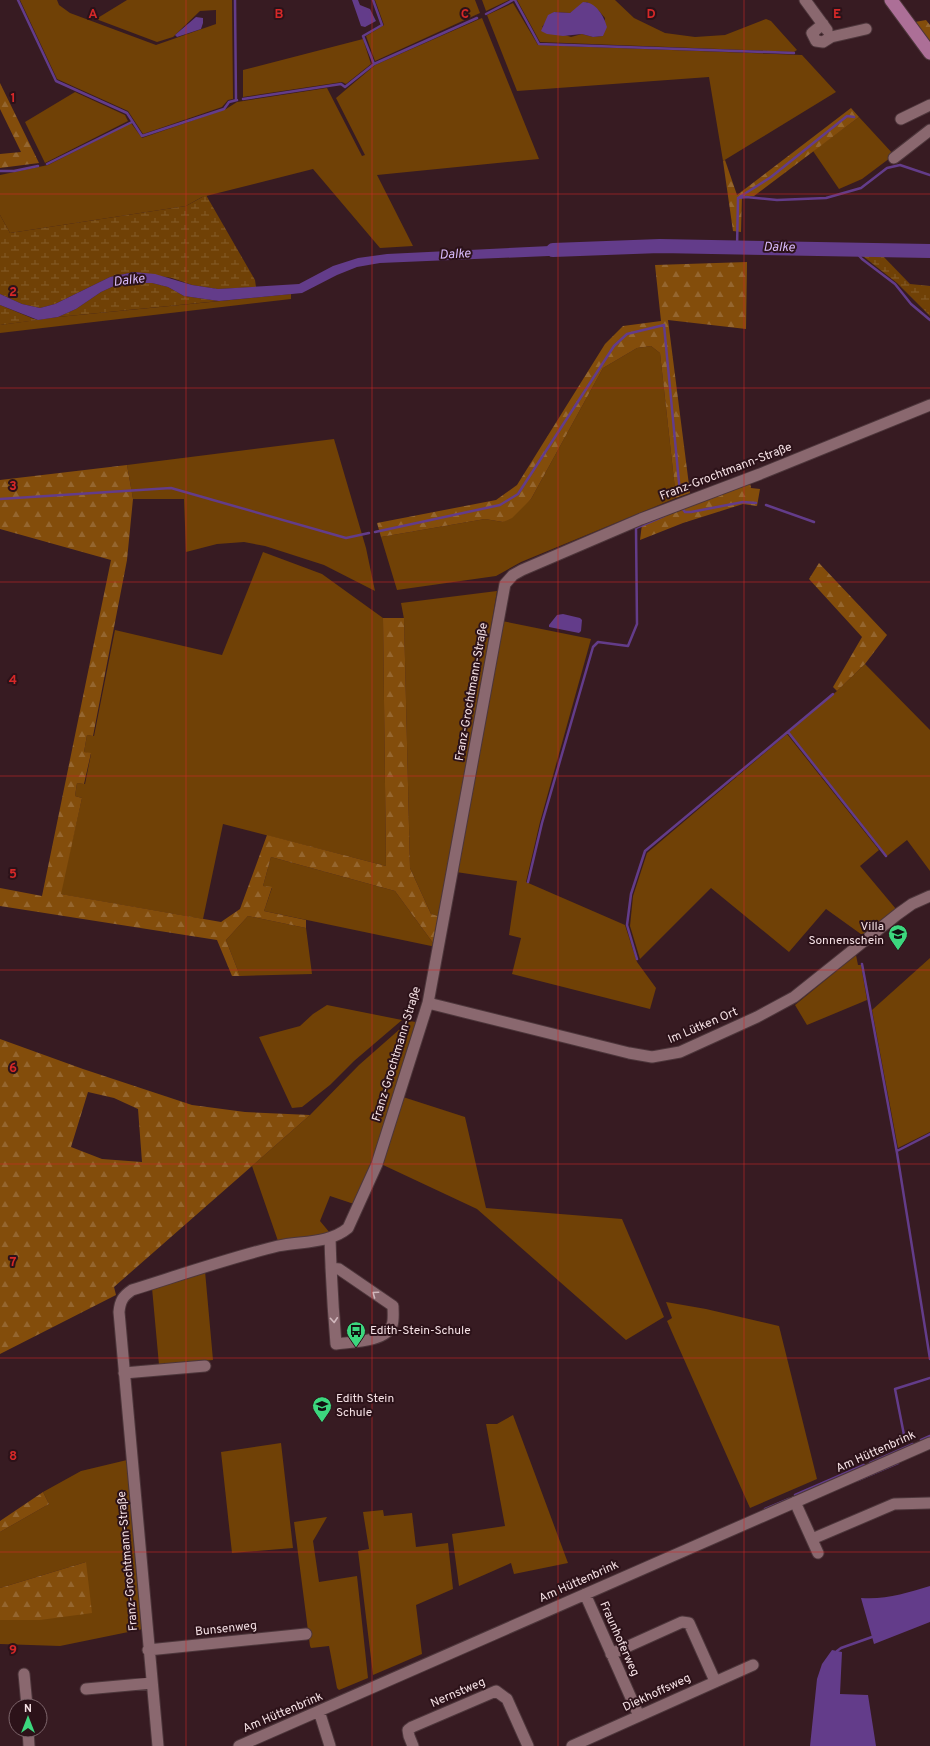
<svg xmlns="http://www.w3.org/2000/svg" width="930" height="1746" font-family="Overpass,sans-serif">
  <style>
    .green { fill: #704106; fill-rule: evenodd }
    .forest { fill: url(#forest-firs); fill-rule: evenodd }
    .wetland { fill: url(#wetland-marsh) }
    .water { fill: #633c8a }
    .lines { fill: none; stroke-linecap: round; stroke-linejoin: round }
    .stream { stroke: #633c8a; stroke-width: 2.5 }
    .river { stroke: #633c8a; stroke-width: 14 }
    .minor-casing { stroke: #4d363b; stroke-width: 13 }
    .major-casing { stroke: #4d363b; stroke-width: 15 }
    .minor { stroke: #8a686f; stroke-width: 11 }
    .major { stroke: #ac6f97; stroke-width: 13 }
    .oneway { stroke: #d0b7bc }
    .grid { fill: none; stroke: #d62828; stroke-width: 1; stroke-opacity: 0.55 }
    .labels { text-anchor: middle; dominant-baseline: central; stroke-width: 4; stroke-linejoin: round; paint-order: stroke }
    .street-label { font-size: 12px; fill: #f6e2e6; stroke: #2c1219 }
    .poi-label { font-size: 12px; fill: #f6e2e6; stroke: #2c1219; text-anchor: start }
    .water-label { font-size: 13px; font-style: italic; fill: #d7b9fa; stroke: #2c1219 }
    .grid-label { font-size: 13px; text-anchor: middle; font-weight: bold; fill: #d62828; stroke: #2c1219; stroke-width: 4; stroke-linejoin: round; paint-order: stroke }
  </style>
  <defs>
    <pattern id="forest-firs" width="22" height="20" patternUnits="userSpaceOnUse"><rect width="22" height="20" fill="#834d0b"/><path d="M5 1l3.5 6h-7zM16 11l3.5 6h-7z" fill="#95662f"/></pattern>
    <pattern id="wetland-marsh" width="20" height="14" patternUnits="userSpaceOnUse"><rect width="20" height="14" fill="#704106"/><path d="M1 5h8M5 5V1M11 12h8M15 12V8" fill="none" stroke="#855c2a"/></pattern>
  </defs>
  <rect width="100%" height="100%" fill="#371b22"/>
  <!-- green -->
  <path class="green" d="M20,0H57L59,5L70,13L156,45L216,24V10L200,11L173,37L157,42L96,19L127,0H232L233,99L228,100L222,107L143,134L128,111L57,79Z
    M375,0H475L480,13L375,61L366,36L384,25Z
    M482,0H509L486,11Z
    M517,0H615L634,18L665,33L695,37L725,35L766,19L771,21L797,50L794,52L540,42ZM587,2L599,11L605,18L603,36L593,37L582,34L571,37L542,27L554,12L570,13Z
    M513,3L538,45L802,55L836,92L723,161L709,77L517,91L487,15Z
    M482,18L539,159L377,175L413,246L380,248L313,169L202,197L186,206L10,233L0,215V175L48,165L131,123L142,138L226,109L237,102L327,88L362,156L365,155L336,98L375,65Z
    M363,39L371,64L346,84L342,82L243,97V70Z
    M75,92L125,115L128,121L45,163L25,122Z
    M859,117L894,155L862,179L839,189L813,151Z
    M291,294V299L0,333V325L58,317Z
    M651,346L660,353L676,498L521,562L496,576L397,590L381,537L485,519L503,522L531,499L603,368L637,348Z
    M334,439L366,548L375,591L324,565L265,546L244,542L217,544L186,552L184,499H133L127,465Z
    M263,552L322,574L383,618L386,866L223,824L203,919L60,894L82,798L75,796L77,783L85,784L91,754L84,752L87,735L94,736L115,630L222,655Z
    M497,591L442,917L431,914L410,868L404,619L401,603Z
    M502,621L591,639L540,822L526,882L625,925L637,962L656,988L650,1009L512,974L521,938L509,935L517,881L456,872Z
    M865,664L930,730V871L907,840L887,856L789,732L837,691Z
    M787,734L879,850L860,866L896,909L865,937L826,909L789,952L711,888L640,959L630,926L633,896L647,853Z
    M271,857L395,891L436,947L264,911L272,888L263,886Z
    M248,916L306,928L312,974L240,976L226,940Z
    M856,955L858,965H861L867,1000L807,1025L795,1005Z
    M930,958V1132L898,1148L872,1010Z
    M327,1005L402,1020L354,1061L330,1085L302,1107L292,1108L259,1037L300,1026L313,1014Z
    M409,1021L416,1022L371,1166L354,1204L330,1196L320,1221L330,1233L278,1241L252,1166L310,1115L359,1065Z
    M403,1097L465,1117L486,1208L622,1219L664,1317L626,1340L477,1209L381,1164Z
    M205,1271L213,1360L159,1365L152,1288Z
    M666,1302L706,1309L779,1326L817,1479L750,1508L667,1321L672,1318Z
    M513,1415L568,1563L514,1574L511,1563L459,1586L452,1534L505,1526L486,1424H497Z
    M281,1443L293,1548L232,1553L221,1452Z
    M127,1460L143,1629L60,1646L0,1644V1620H40L86,1562L0,1588V1532L49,1504L43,1492L81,1471Z
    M383,1510L384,1516L412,1513L416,1547L448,1543L453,1589L416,1605L422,1654L373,1675L358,1551L369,1549L363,1512Z
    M327,1517L313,1541L319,1582L357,1576L368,1678L339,1690L337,1688L329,1646L311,1648L310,1646L294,1522Z"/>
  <!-- forest -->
  <path class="forest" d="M926,20L930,25V42L915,22Z
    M0,83L39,163L0,168V154L21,152L0,109Z
    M851,108L859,117L754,196H742L741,232L733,231L723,161L725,160L737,195Z
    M747,262L746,329L668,320L690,493L676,498L660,353L651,346L637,348L603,368L531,499L512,518L503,522L485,519L381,537L377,523L496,500L517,485L605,344L623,326L661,321L655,265Z
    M127,465L133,499L127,560L93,736L87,735L84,752L91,753L84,784L77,783L75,796L82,798L61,894L221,922L240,909L267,835L386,866L383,618H404L410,868L431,914L442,917L436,947L395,891L271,857L263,886L272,887L264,911L306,920V928L248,916L226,940L240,976H232L217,940L0,906V888L42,896L111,560L0,529V480Z
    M750,483L751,488L760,489L757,506L743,504L683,523L640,540L642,524Z
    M819,563L887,635L865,664L837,691L833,687L862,637L809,579Z
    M0,1039L83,1069L192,1105L245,1112L310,1115L114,1287L116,1295L0,1354ZM88,1092L114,1098L138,1109L142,1162L102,1159L71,1147Z
    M43,1492L49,1504L0,1532V1521Z
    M86,1562L92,1613L40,1620H0V1588Z"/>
  <!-- wetland -->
  <path class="wetland" d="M206,195L255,280L256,287L218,289L192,285L172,278L134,272L110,277L55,304L40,308L22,304L0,294V215L10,233L186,206Z
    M879,252L910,284L930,286V316L897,283L859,253Z
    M134,283H152L168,287L184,296L219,301L58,317L76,309L101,292L114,286Z
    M0,305L34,319L38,320L0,325Z"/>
  <!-- water -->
  <path class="water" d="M352,0H358L360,5L370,9L376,21L365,27L361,26Z
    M583,2C596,2 604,16 607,27L603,36L593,37L582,34L563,36L547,34L541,31L548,15L554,12L570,13Z
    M196,17L203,18V23L201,29L177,37L175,35Z
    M571,245L572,255L380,263L357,267L337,275L302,293L219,301L184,296L168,287L152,283H134L114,286L101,292L76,309L58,317L38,320L0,305V294L22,304L40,308L55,304L110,277L134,272L155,274L192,285L218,289L299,284L333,266L358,258L387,254Z
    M563,614L580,618L582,620L581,631L579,633L549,627V625L557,615Z
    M930,1586V1622L874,1644L861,1598C885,1600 907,1593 930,1586Z
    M832,1650L842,1652L840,1694L868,1695L876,1746H810L817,1679L822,1664Z"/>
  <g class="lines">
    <!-- stream -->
    <path class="stream" d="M18,0L56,81L127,113L142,136L224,109L229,102L237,100
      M235,0L236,100
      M373,0L382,25L363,36L374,64
      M515,0L539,44L794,53
      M486,14L513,0
      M243,99L341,84L345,87L374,64L477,18
      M47,164L132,122
      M0,171H14L38,166
      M738,198L771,177L847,116L854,117
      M737,248L738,198L746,197L777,200L826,198L861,188L887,168L900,165L930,175
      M853,249L862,259L895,284L911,304L930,320
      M0,499L171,488L346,538L369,533
      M766,505L814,522
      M682,508L685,512H691L743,502L756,503
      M375,532L500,505L518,494L614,346L627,334L664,325L680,493
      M788,732L886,856
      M528,882L542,823L593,647L598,642L628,646L637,624L636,528L664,516
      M637,959L627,925L631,894L645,851L833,694
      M862,964L897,1153L930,1359
      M897,1151L930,1134
      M905,1440L895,1389L930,1378
      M921,1440L930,1436
      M870,1463L913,1444
      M858,1480L898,1463
      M795,1495L864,1465
      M765,1509L789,1499
      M837,1651L841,1648L872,1637"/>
    <!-- river -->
    <path class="river" d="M553,250L660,246L930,251"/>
    <!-- minor casing -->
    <g class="minor-casing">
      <path id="minor" d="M805,0L827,30
        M823,24L812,33L816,41L823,42L831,37L866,29
        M901,119L930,105
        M894,158L930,130
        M428,1003L629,1053L652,1057L680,1052L757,1017L794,997L898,914L912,904L930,896
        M330,1238C331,1274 333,1309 336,1344C351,1342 386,1342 392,1325C394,1320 393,1312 393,1306L339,1269L331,1268
        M124,1373L205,1366
        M795,1502L818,1553
        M812,1539L894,1504L930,1503
        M585,1594L639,1716
        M148,1650L306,1634
        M611,1654L682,1622L689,1623L715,1681
        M24,1674L27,1706
        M86,1689L152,1683
        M319,1711L330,1746
        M28,1730L29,1746
        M158,1746L119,1312C120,1301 123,1296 132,1290C180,1275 229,1258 278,1246C301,1241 329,1244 348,1228L377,1164L428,1003L505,584L513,575L522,570L641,519L760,474L930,405
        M239,1746L930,1443
        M413,1746L409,1736L408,1730L412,1727L496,1691L507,1699L528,1746
        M572,1746L753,1665"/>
    </g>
    <!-- major casing -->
    <g class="major-casing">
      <path id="major" d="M891,0L930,53"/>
    </g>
    <!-- minor -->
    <use href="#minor" class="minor"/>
    <!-- major -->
    <use href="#major" class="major"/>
  </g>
  <!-- one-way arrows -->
  <defs><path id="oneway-chevron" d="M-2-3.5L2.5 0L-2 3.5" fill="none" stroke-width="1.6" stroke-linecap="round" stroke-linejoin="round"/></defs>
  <g class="oneway">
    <use href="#oneway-chevron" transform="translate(375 1294) rotate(-145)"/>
    <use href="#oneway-chevron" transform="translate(334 1320) rotate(86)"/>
  </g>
  <!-- grid -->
  <path class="grid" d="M186,0V1746M372,0V1746M558,0V1746M744,0V1746M0,194H930M0,388H930M0,582H930M0,776H930M0,970H930M0,1164H930M0,1358H930M0,1552H930"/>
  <!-- icons -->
  <defs>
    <g id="school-pin" transform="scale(1)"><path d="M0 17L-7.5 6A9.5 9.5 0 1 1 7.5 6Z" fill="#3cd77e" stroke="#2c1219"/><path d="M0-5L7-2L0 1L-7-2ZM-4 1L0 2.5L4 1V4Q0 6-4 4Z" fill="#111"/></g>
    <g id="bus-pin" transform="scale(1)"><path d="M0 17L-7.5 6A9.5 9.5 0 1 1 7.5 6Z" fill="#3cd77e" stroke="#2c1219"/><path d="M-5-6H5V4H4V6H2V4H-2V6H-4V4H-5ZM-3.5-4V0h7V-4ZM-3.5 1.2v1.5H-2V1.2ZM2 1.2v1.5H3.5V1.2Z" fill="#111"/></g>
  </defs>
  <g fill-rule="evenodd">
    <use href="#school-pin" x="898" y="934"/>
    <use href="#bus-pin" x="356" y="1331"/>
    <use href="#school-pin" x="322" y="1406"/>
  </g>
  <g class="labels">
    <!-- street labels -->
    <g class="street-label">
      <text transform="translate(726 472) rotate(-21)">Franz-Grochtmann-Straße</text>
      <text transform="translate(472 692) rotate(-80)">Franz-Grochtmann-Straße</text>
      <text transform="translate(703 1026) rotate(-23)">Im Lütken Ort</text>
      <text transform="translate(397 1054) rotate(-73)">Franz-Grochtmann-Straße</text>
      <text transform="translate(876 1452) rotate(-24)">Am Hüttenbrink</text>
      <text transform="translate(128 1561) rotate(-95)">Franz-Grochtmann-Straße</text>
      <text transform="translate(579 1582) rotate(-24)">Am Hüttenbrink</text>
      <text transform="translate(226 1629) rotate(-6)">Bunsenweg</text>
      <text transform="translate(619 1639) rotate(66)">Fraunhoferweg</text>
      <text transform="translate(458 1693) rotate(-23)">Nernstweg</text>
      <text transform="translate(657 1693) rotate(-25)">Diekhoffsweg</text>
      <text transform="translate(283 1713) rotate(-23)">Am Hüttenbrink</text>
    </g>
    <!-- poi labels -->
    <g class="poi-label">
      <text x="884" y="927" text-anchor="end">Villa<tspan x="884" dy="14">Sonnenschein</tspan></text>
      <text x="370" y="1331">Edith-Stein-Schule</text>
      <text x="336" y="1399">Edith Stein<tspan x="336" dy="14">Schule</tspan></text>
    </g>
    <!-- water labels -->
    <g class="water-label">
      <text transform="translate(779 248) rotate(1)">Dalke</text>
      <text transform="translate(455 255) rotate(-3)">Dalke</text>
      <text transform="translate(129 281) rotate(-7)">Dalke</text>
    </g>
  </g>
  <g class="grid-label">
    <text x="93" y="18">A</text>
    <text x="279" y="18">B</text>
    <text x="465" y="18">C</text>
    <text x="651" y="18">D</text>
    <text x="837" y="18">E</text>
    <text x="13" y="102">1</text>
    <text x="13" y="296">2</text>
    <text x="13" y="490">3</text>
    <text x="13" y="684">4</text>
    <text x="13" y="878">5</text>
    <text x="13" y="1072">6</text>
    <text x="13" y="1266">7</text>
    <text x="13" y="1460">8</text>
    <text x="13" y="1654">9</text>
  </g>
  <!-- north arrow -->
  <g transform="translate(28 1718)"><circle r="19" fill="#2c1219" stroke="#7d656b"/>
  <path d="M0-3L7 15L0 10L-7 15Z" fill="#3cd77e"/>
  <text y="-6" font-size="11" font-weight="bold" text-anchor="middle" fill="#f6e2e6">N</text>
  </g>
</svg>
